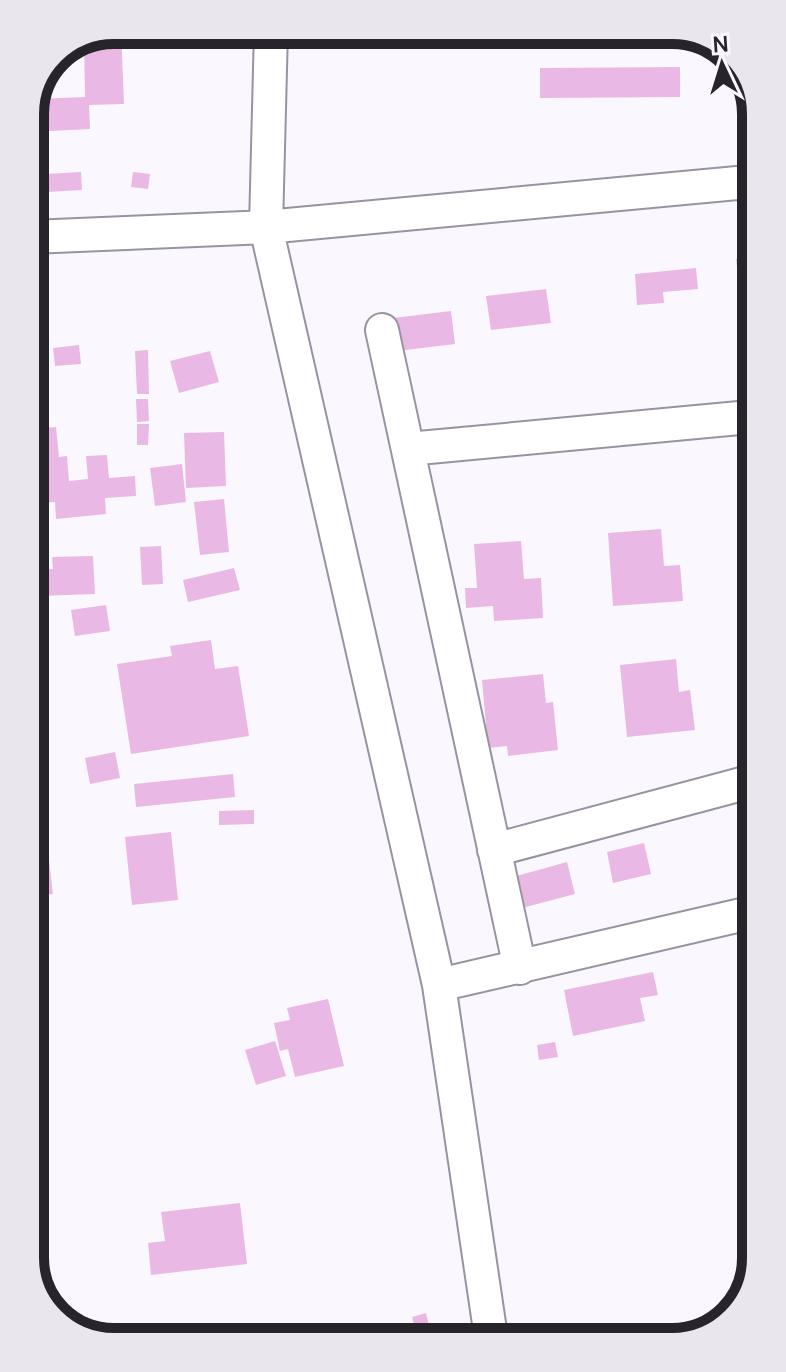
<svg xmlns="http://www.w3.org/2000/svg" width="786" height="1372" font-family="Manrope,sans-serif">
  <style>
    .building { fill: #eab8e5 }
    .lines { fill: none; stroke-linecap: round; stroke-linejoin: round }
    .minor-casing { stroke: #9793a1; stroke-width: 36 }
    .minor { stroke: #fff; stroke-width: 32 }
    .rim { fill: none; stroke: #27252b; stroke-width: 10 }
  </style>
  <rect width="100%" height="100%" fill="#faf8fe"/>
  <!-- building -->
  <path class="building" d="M114,30H121L124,104L89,105L90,129L30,132V109L35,99L85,97L84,42Z
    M680,67V97L540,98V68Z
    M81,172L82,190L47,192L46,174Z
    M133,172L150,174L148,189L131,187Z
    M749,257V290L740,291L736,259Z
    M696,268L698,289L663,292L664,303L637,305L635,274Z
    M546,289L551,323L491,330L486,296Z
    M451,311L455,344L397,351L393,318Z
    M79,345L81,364L55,366L53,348Z
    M148,350L149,394H137L135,351Z
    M210,351L219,382L179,393L170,361Z
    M136,399H148L149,421L137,422Z
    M137,424H149L148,445H137Z
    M56,427L59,457L67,456L69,481L88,479L86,456L107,455L109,478L135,476L136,496L105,498L106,514L56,519L55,502L33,504L32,429Z
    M224,432L226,486L186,488L184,433Z
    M182,464L186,502L155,506L150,468Z
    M224,499L229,552L200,555L194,502Z
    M661,529L664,566L680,565L683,601L613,606L608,533Z
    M521,541L524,579L541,578L543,618L494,621L493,606L466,608L465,588H477L474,544Z
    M161,546L163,584L142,585L140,547Z
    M93,556L95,594L38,596L37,569H53L52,557Z
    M234,568L240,590L188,602L183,580Z
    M106,605L110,631L75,636L71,610Z
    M211,640L215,669L238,666L249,736L131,754L117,664L172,656L170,646Z
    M676,659L679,692L690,690L695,730L627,737L620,665Z
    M543,674L546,703L553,702L558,750L508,756L507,746L488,748L482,680Z
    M115,752L120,778L90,784L85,758Z
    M233,774L235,797L136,807L134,784Z
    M254,810V824L219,825V811Z
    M748,816H753V843L750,844Z
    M171,832L178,900L132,905L125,837Z
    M47,843L53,894L36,896L35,845Z
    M644,843L651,874L613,883L607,852Z
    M567,862L575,894L522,908L513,877Z
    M653,972L658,995L640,998L645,1021L573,1036L564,990Z
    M754,983V1002L744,1004L741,985Z
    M328,999L344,1066L295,1077L288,1049L280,1051L274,1023L290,1020L287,1008Z
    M275,1041L286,1076L256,1085L245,1050Z
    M555,1042L558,1057L539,1060L537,1045Z
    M240,1203L247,1264L151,1275L148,1243L165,1241L161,1212Z
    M426,1313L431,1333L417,1336L412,1317Z"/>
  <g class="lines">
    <!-- minor casing -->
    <g class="minor-casing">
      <path id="minor" d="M271,30L266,227L439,985L491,1337
        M31,237L266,227L748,182
        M382,330L520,968
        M408,449L750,417
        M494,850L753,781
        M439,985L754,912"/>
    </g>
    <!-- minor -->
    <use href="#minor" class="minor"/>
  </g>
  <!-- crop -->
  <path d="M0 0H786V1372H0ZM114 44H672A70 70 0 0 1 742 114V1258A70 70 0 0 1 672 1328H114A70 70 0 0 1 44 1258V114A70 70 0 0 1 114 44Z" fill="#e9e7ed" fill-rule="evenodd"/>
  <path class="rim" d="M114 44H672A70 70 0 0 1 742 114V1258A70 70 0 0 1 672 1328H114A70 70 0 0 1 44 1258V114A70 70 0 0 1 114 44Z"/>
  <!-- north arrow -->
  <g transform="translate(722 64) rotate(356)" stroke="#faf8fe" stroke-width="6" paint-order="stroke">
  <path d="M0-6L14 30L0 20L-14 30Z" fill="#27252b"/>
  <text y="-12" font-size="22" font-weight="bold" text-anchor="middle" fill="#27252b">N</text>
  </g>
</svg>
